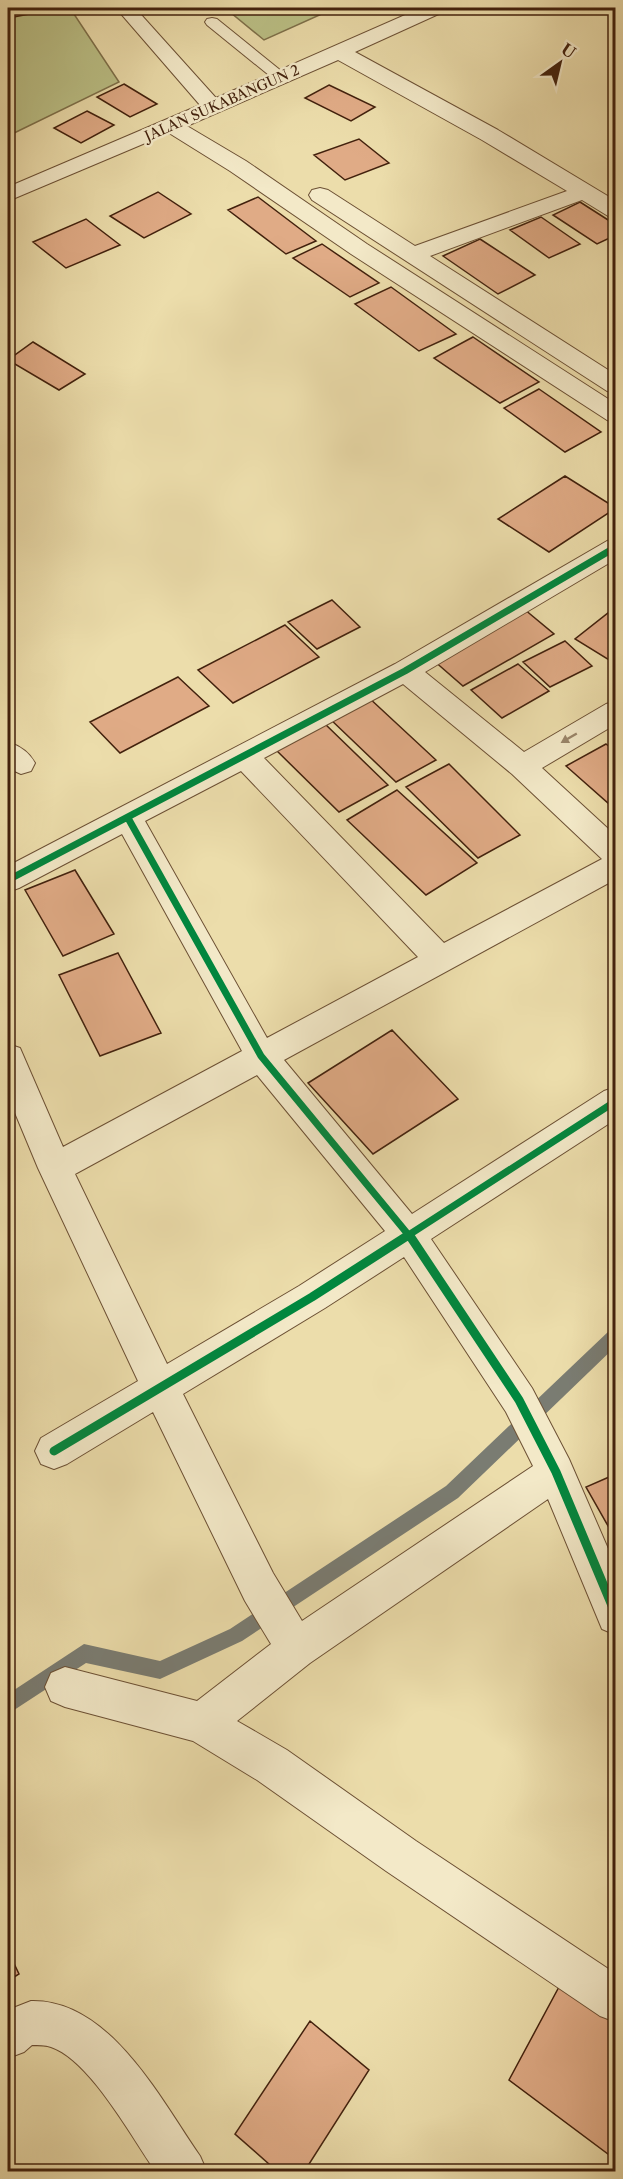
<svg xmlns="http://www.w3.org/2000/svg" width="623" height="2179" font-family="'Libre Caslon Text',serif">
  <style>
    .green { fill: #bbc086; stroke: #7e704a; stroke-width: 1.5 }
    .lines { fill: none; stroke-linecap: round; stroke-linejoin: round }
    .stream { fill: #7a7c72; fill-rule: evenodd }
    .building { fill: #e0ab86; stroke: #42210d; stroke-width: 1.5 }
    .lane-casing { stroke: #6c5034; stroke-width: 2 }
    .street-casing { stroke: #6c5034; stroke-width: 2 }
    .lane { fill: #f3e9c8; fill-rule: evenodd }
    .street { fill: #f3e9c8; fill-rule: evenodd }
    .cycleway-far1-casing { stroke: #f3e9c8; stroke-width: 10 }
    .cycleway-casing { stroke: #f3e9c8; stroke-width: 13 }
    .cycleway-far1 { stroke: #00873e; stroke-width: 7 }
    .cycleway { stroke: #00873e; stroke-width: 9 }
    .oneway { fill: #9a856a }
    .labels { text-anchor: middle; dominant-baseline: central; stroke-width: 5; stroke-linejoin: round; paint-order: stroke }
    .far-street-label { font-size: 14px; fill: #42210d; stroke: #f3e9c8 }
  </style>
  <rect width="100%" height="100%" fill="#ecddab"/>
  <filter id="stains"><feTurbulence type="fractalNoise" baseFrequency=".00333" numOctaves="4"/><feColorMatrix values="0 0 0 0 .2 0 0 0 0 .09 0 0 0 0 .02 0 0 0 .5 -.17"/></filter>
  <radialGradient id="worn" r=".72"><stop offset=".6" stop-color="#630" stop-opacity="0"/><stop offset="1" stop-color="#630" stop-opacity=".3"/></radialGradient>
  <!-- green -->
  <path class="green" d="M8,8H70L119,82L8,136Z
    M225,8H335L264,40Z"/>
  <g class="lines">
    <!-- stream -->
    <path class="stream" d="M616,1328V1346L458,1498L242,1641L160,1679L86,1663L8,1714V1694L84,1644L160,1661L230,1629L446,1486L610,1330Z"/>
  </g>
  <!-- building -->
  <path class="building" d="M8,8H37L40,12L8,18Z
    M124,84L157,104L130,117L97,97Z
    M329,85L375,107L351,121L305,98Z
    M87,111L114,125L81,143L54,128Z
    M359,139L389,163L345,180L314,155Z
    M158,192L191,214L144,238L110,216Z
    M258,197L316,241L286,254L228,210Z
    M580,202L616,225V235L597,244L553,215Z
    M541,217L580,244L549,258L510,230Z
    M86,219L120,245L66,268L33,242Z
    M480,239L535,275L498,294L443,256Z
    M322,244L379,283L350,297L293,258Z
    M391,287L456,334L419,351L355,304Z
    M473,337L539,382L500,403L434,358Z
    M33,342L85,374L59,390L8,360Z
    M539,389L601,432L565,452L504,408Z
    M565,476L616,508L549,552L498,519Z
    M332,600L360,627L317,649L288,622Z
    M524,609L554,634L463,686L433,660Z
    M608,613L616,617L614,663L575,639Z
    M285,625L319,657L233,703L198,670Z
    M565,641L592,666L550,687L523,662Z
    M518,664L549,691L502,718L471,690Z
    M178,677L209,706L120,753L90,722Z
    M367,696L436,760L396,782L328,717Z
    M324,723L388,785L339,812L275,749Z
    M606,744L616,752V799L608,803L566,766Z
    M449,764L520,835L478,858L406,787Z
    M397,790L477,863L426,895L347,820Z
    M75,870L114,934L63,956L25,890Z
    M118,953L161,1033L100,1056L59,975Z
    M392,1030L458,1099L373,1154L308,1083Z
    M616,1474V1540L586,1487Z
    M8,1951L19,1974L8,1981Z
    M560,1985L616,2025V2160L509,2080Z
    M310,2021L369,2070L304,2172H278L235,2134Z"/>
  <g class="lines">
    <!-- lane casing -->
    <g class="lane-casing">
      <path id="lane" d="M212,18L217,19L285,74L287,77L285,80H275L207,25L205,22L207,19Z"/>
    </g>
    <!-- street casing -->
    <g class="street-casing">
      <path id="street" d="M116,8H135L216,98L421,8H445L443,12L355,52L498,130L616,201V218L608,216L582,200L430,256L616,375V393L607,391L312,200L309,195L312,190L320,188L328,190L415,246L567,191L482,140L338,60L187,126L246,161L367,244L616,404V423L607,420L351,254L230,171L169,133L8,201V187L200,105Z
        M616,538V559L425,672L524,752L606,704L616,701V724L542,768L616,836V879L284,1060L412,1214L604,1091L616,1087V1119L431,1239L532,1388L569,1459L616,1567V1635L602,1629L548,1499L310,1663L237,1721L287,1750L416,1841L616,1974V2022L600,2016L386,1871L257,1780L193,1741L65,1707L51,1701L45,1687L51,1673L65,1667L197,1701L271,1644L245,1601L153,1412L67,1464L54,1469L41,1464L35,1451L41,1438L138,1381L38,1168L8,1096V1044L20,1048L63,1147L242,1051L122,834L19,888L8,892V866L395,664L607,541ZM403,684L512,774L602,859L444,943L264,758ZM241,771L418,957L267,1038L145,821ZM257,1075L385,1231L299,1286L167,1364L75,1174ZM404,1257L506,1412L533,1466L302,1621L273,1573L183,1394L325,1308Z
        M8,742C20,746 29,752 35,763L31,771L21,774L8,768Z
        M31,2001C110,1999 161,2100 200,2156L207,2172H156C132,2138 90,2060 51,2047C45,2045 38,2045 32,2045L24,2052L8,2058V2010Z"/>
    </g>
    <!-- lane -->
    <use href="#lane" class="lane"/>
    <!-- street -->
    <use href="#street" class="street"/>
    <!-- cycleway-far1 casing -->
    <g class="cycleway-far1-casing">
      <path id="cycleway-far1" d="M128,818L261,1056L411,1238
        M8,880L405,671L616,547
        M404,1238L616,1101"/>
    </g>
    <!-- cycleway casing -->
    <g class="cycleway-casing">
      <path id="cycleway" d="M410,1236L519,1400L556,1472L616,1615
        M54,1451L312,1297L407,1236"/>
    </g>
    <!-- cycleway-far1 -->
    <use href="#cycleway-far1" class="cycleway-far1"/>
    <!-- cycleway -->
    <use href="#cycleway" class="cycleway"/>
  </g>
  <!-- one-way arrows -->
  <defs><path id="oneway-solid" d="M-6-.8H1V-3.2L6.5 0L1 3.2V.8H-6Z" transform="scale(1.5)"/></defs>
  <use class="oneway" href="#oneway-solid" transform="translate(569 738) rotate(150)"/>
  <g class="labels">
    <!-- far-street labels -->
    <g class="far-street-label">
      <text transform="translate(222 103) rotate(-24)">JALAN SUKABANGUN 2</text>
    </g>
  </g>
  <!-- margin -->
  <rect width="623" height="2179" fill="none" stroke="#ecddab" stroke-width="30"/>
  <rect x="9" y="9" width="605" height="2161" fill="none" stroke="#42210d" stroke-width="3"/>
  <rect x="15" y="15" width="593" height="2149" fill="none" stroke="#42210d" stroke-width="1.5"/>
  <!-- north arrow -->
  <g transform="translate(560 63) rotate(34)" stroke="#f3e9c8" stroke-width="4.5" paint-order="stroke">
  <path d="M0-4.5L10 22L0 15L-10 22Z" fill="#42210d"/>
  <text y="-9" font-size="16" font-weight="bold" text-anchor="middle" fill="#42210d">U</text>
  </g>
  <rect width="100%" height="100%" filter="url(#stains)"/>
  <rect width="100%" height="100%" fill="url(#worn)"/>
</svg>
